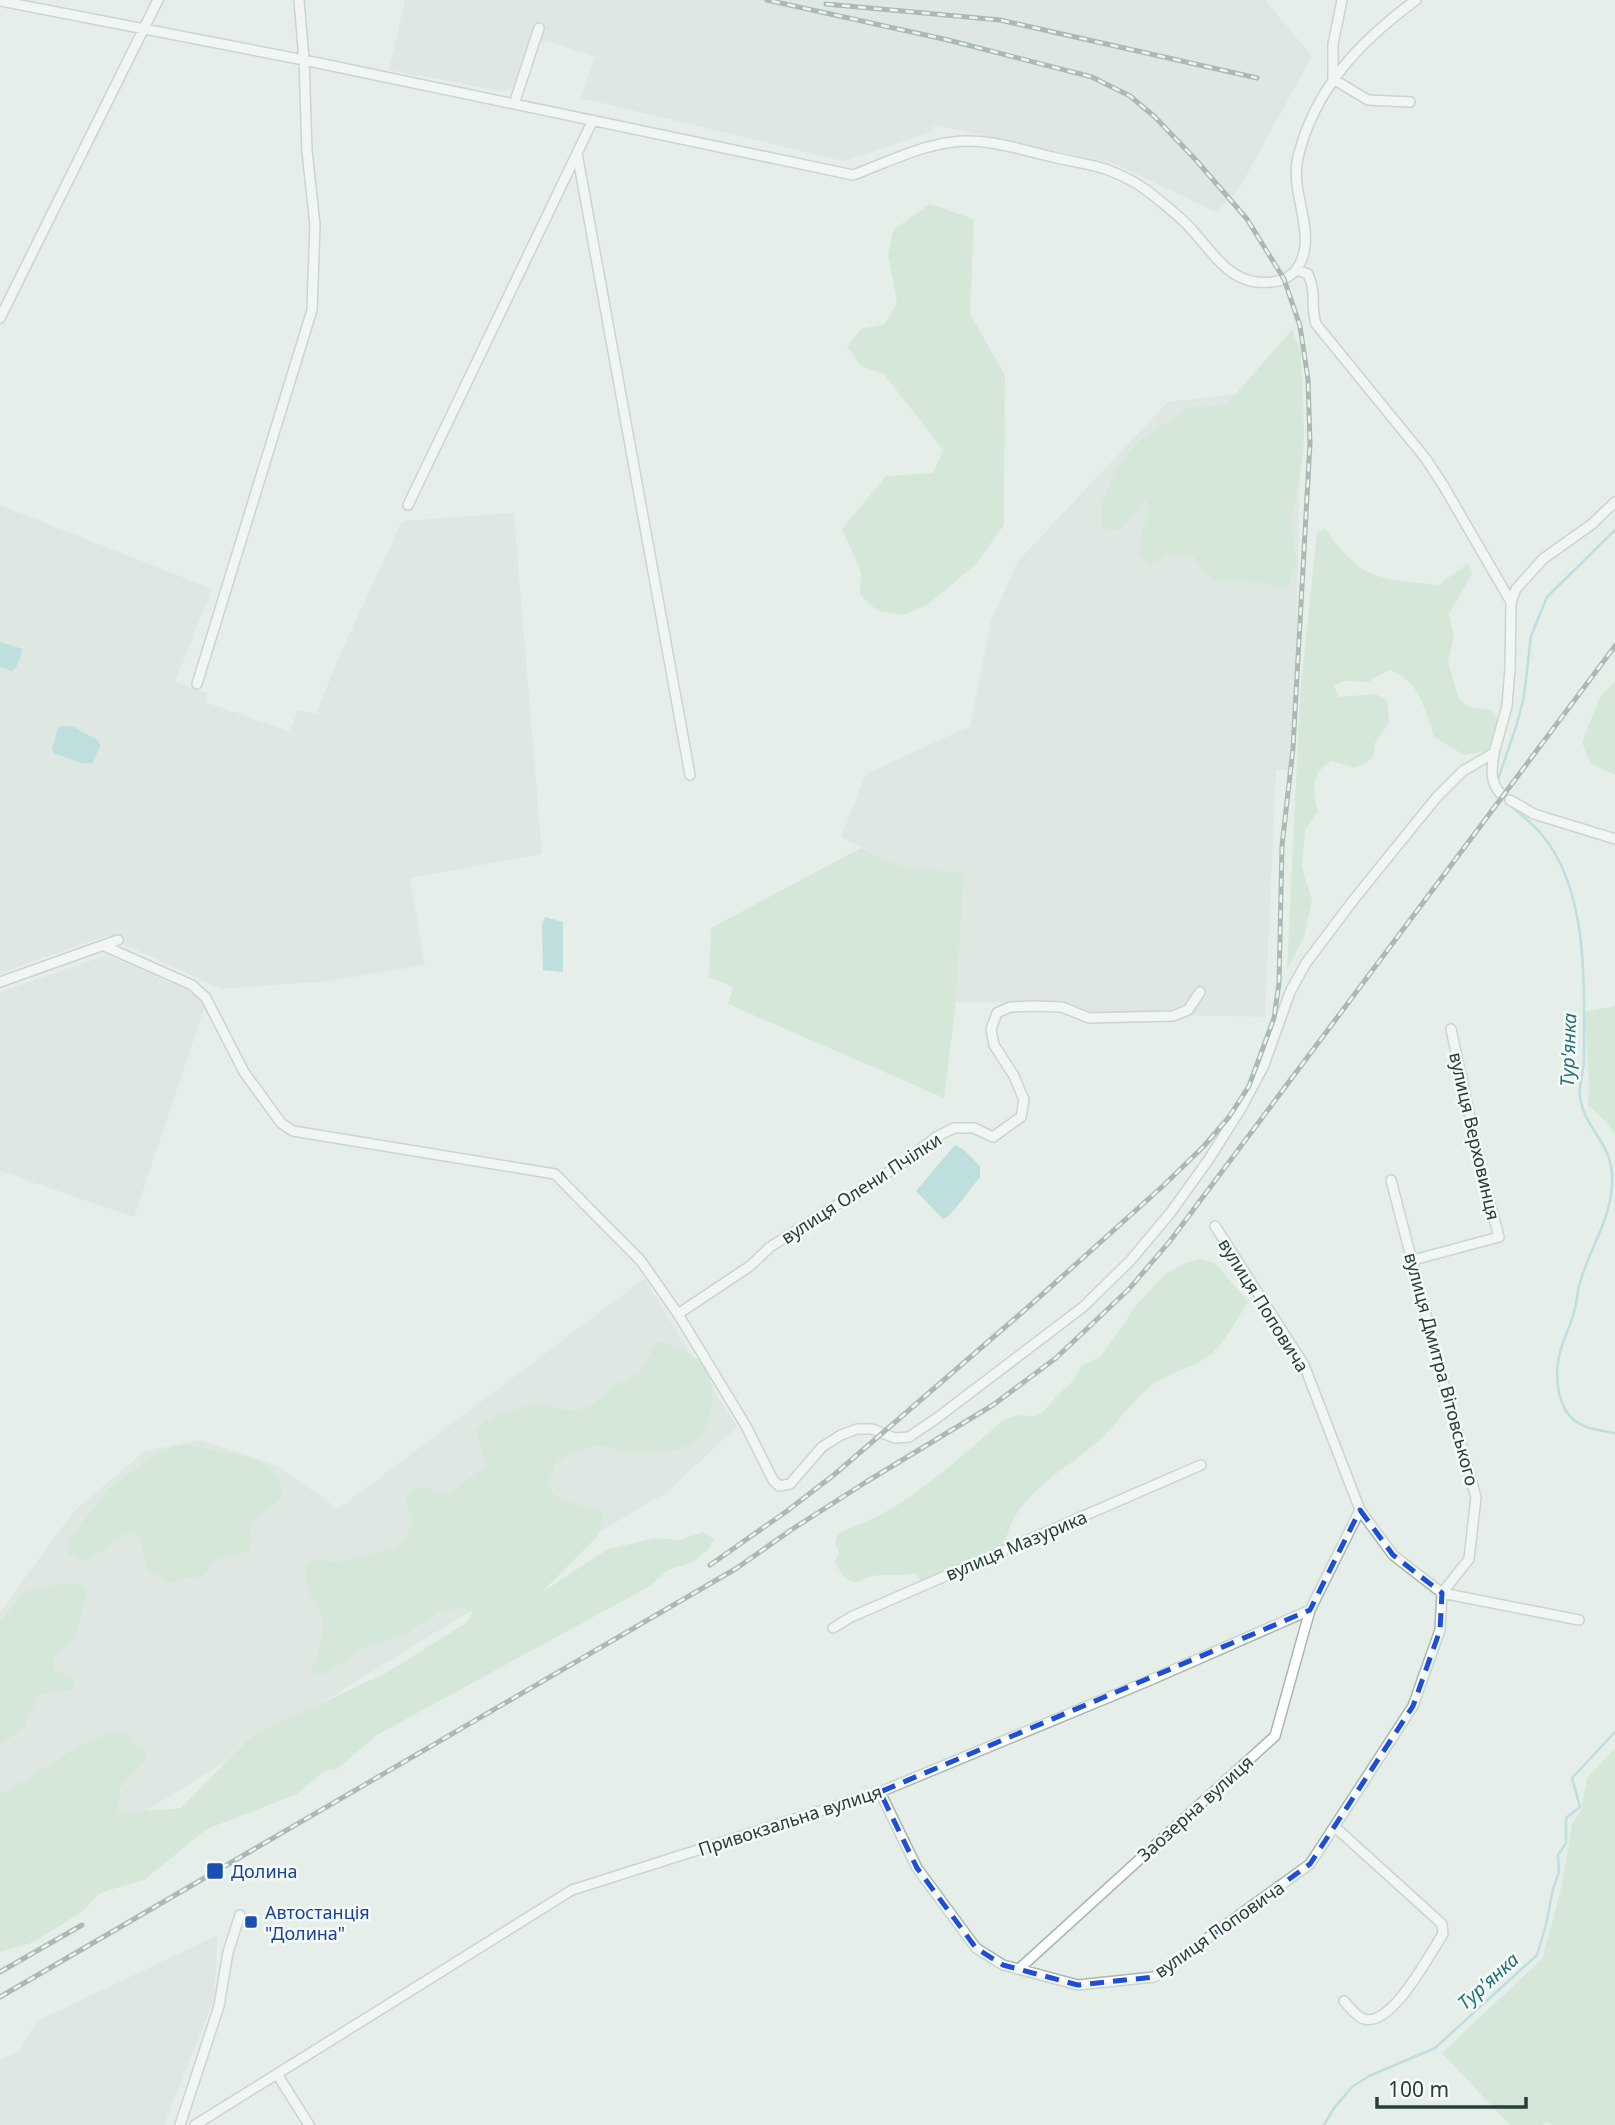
<svg xmlns="http://www.w3.org/2000/svg" width="1615" height="2125" font-family="'Noto Sans',sans-serif">
  <style>
    .built { fill: #d4ded9 }
    .green { fill: #c0dec6 }
    .water { fill: #91cad0 }
    .lines { fill: none; stroke-linecap: round; stroke-linejoin: round }
    .stream { stroke: #91cad0; stroke-width: 2.5 }
    .street-casing { stroke: #a8b6b1; stroke-width: 12 }
    .street { stroke: #fff; stroke-width: 9 }
    .rail-casing { stroke: #607b72; stroke-width: 5 }
    .rail { stroke: #f6faf8; stroke-width: 2.5; stroke-dasharray: 8; stroke-linecap: butt }
    .marked { fill: none; stroke: #1d4ed8; stroke-width: 5; stroke-dasharray: 14 9; stroke-linejoin: round }
    .transit-dot { fill: #1a4fb4; stroke: #f6faf8; stroke-width: 2.5 }
    .labels { text-anchor: middle; dominant-baseline: central; stroke-width: 5; stroke-linejoin: round; paint-order: stroke }
    .street-label { font-size: 18px; fill: #254037; stroke: #f6faf8 }
    .transit-label { font-size: 18px; fill: #164399; stroke: #f6faf8; text-anchor: start }
    .water-label { font-size: 19px; font-style: italic; fill: #21707a; stroke: #f6faf8 }
  </style>
  <rect width="100%" height="100%" fill="#e6eeea"/>
  <!-- built -->
  <path class="built" d="M405,0H1265L1312,56L1237,192L1216,212L1113,163L935,125L932,132L843,161L581,98L595,56L546,41L540,43L530,42L517,83L506,92L389,70Z
    M1302,387L1296,654L1292,720L1288,770H1276L1265,1017L1086,1013L1064,1003L955,1002L963,873L894,864L841,837L866,774L970,726L991,621L1018,561L1168,402Z
    M0,505L212,589L175,682L208,693L205,702L290,731L298,710L316,714L338,659L402,521L514,513L542,854L410,878L425,965L330,981L221,989L106,936L0,973Z
    M107,955L189,991L206,1003L134,1217L0,1171V992Z
    M644,1279L737,1427L667,1492L582,1542L0,1901V1612L74,1511L145,1451L201,1440L280,1467L338,1509Z
    M218,1935L214,1999L164,2125H0V2060L20,2050L37,2021Z"/>
  <!-- green -->
  <path class="green" d="M930,204L974,219L970,314L1005,375L1004,525L976,564L927,605L903,615L878,611L860,595L861,572L842,529L886,476L933,473L943,450L884,374L861,366L847,347L861,329L885,324L897,303L888,255L893,230Z
    M1292,330L1301,352L1304,429L1303,453L1291,526L1296,562L1289,585L1279,588L1268,583L1220,582L1207,575L1193,556L1169,555L1149,565C1124,538 1156,526 1146,499C1130,517 1128,535 1101,529V505L1115,471L1139,441L1190,407L1226,405Z
    M1325,529C1337,545 1351,563 1368,572C1389,582 1416,582 1439,585L1468,563L1472,574L1449,614L1454,637L1448,661L1458,696L1466,706L1490,710L1498,719L1497,730L1487,751L1464,755L1434,737C1426,711 1418,678 1389,670L1368,682L1344,681L1334,686L1339,697L1376,694L1387,700L1389,723L1375,743L1374,755L1366,763L1355,768L1332,761C1309,773 1313,791 1318,812L1305,830L1302,867L1312,901L1304,937L1287,970L1300,695L1317,532Z
    M1615,681V774H1612L1590,763L1582,742L1600,697Z
    M861,848L894,864L964,873L955,1011L944,1098L728,1004L733,987L709,977L711,928Z
    M1615,1006V1135L1606,1122L1588,1105L1589,1080L1584,1012Z
    M1199,1259L1215,1263L1248,1302C1237,1319 1226,1341 1211,1354C1194,1368 1173,1371 1155,1383C1134,1398 1121,1419 1103,1437C1070,1468 1006,1498 1005,1550L924,1585L915,1573C899,1577 883,1573 869,1577C861,1579 856,1586 848,1580C842,1576 838,1568 835,1561L839,1554L835,1541L838,1535C851,1525 868,1522 882,1514C923,1491 959,1459 994,1428C1007,1416 1016,1413 1033,1417L1044,1411L1056,1397L1074,1380L1081,1366L1100,1357L1125,1323L1133,1309L1164,1275L1185,1263Z
    M657,1342C673,1343 683,1350 696,1358C710,1367 712,1380 712,1396C712,1448 679,1454 634,1453C622,1453 609,1444 597,1445C593,1445 586,1449 582,1450C556,1459 556,1460 548,1486L555,1496L603,1513V1525L598,1536L541,1593L608,1549L655,1538L679,1540L703,1532L714,1539L708,1550L690,1563L668,1570L650,1586L377,1735L337,1769L324,1771L297,1794L207,1829L144,1880L100,1893L83,1911L34,1942L0,1952V1791L7,1792L58,1759L90,1741L114,1731L127,1733L134,1744L145,1749V1760L120,1788L118,1813L181,1808L253,1735L388,1672L466,1623L473,1612L462,1607L437,1613L408,1633L362,1649L322,1676L312,1671C315,1659 325,1633 323,1622C319,1596 294,1588 310,1561L323,1559L334,1563L394,1548L404,1542L413,1522L406,1499C420,1480 429,1488 448,1495L486,1466L476,1432L484,1422L495,1416L530,1405L542,1404L566,1411L579,1410L590,1406L618,1384L640,1373Z
    M182,1445C204,1449 268,1455 278,1476C281,1482 281,1492 282,1498L254,1520L250,1531L253,1538L249,1550L216,1560L201,1578L190,1577L179,1581L167,1582L147,1570L140,1536L129,1532L91,1558L79,1560L68,1554L67,1542L109,1489L159,1452Z
    M80,1583L88,1592L74,1638L54,1657L53,1669L75,1679L73,1690L39,1694L24,1727L0,1746V1623L19,1598L29,1590L42,1586Z
    M1615,1748V2125H1554L1545,2122L1543,2125H1510L1442,2053L1542,1959L1561,1889L1572,1824L1581,1811L1587,1778Z"/>
  <!-- water -->
  <path class="water" d="M0,642L23,649L16,668L12,671L0,667Z
    M62,726L74,727L99,741L100,747L92,763H80L54,753L52,749L58,728Z
    M545,917L563,922V972L543,970L542,925Z
    M955,1145L963,1149L980,1166V1177L950,1215L943,1219L916,1191Z"/>
  <g class="lines">
    <!-- stream -->
    <path class="stream" d="M1497,782L1517,724L1524,696L1531,636L1547,597L1615,530
      M1512,807C1523,816 1534,825 1543,836C1589,892 1584,987 1584,1056C1585,1070 1578,1084 1580,1098C1586,1133 1615,1143 1612,1185C1610,1222 1588,1251 1579,1286C1577,1294 1577,1303 1574,1312C1570,1328 1560,1345 1558,1362C1555,1381 1559,1409 1575,1421C1587,1430 1601,1430 1615,1433
      M1324,2125L1334,2108L1352,2087L1369,2076L1435,2048L1537,1955L1546,1925L1553,1889L1559,1872L1558,1855L1566,1843V1818L1580,1807L1572,1778L1615,1732"/>
    <!-- street casing -->
    <g class="street-casing">
      <path id="street" d="M1342,0L1333,44V79L1368,100L1410,102
        M0,1L304,60L853,175C885,163 919,146 953,142C987,137 1024,151 1057,158C1074,162 1092,164 1108,170C1124,176 1141,185 1154,196C1167,207 1182,218 1193,231C1218,259 1235,290 1278,281C1295,277 1303,263 1305,246C1308,216 1291,188 1298,157C1315,88 1360,41 1416,0
        M514,104L539,28
        M577,153L690,775
        M1297,270L1308,274C1317,294 1310,304 1316,324L1426,459L1443,485L1511,602
        M0,318L158,0
        M408,505L593,120
        M197,684L312,310L315,225L307,151L304,60L299,0
        M1494,753C1492,768 1489,780 1500,793
        M1510,800L1534,814L1615,839
        M104,946L192,985L206,998L244,1072L281,1123L293,1131L555,1174L641,1261L678,1314L746,1426L773,1480L779,1486L790,1484L822,1447L841,1435L857,1429H872L895,1438L909,1437L937,1418L1083,1307L1130,1261L1171,1212L1209,1159L1243,1105L1264,1065L1290,992L1306,963L1355,898L1436,798L1463,771L1494,753L1507,706L1510,668L1511,602L1516,589L1543,559L1592,524L1615,502
        M0,982L118,940
        M1391,1180L1444,1384L1476,1497L1469,1559L1442,1593
        M1215,1226L1304,1365L1360,1510L1393,1555L1442,1593L1579,1620
        M1413,1260L1499,1237L1482,1173L1451,1029
        M678,1314L750,1266L770,1247L906,1161L936,1137L954,1128H974L993,1137L1021,1117L1024,1100L1014,1076L994,1045L991,1029L997,1013L1010,1007L1033,1006L1062,1007L1089,1018L1173,1016L1188,1010L1200,992
        M833,1628L851,1617L1201,1465
        M880,1792L917,1868L976,1948L1003,1965L1078,1985L1154,1977L1310,1864L1413,1706L1440,1630L1442,1593
        M1335,1827L1442,1924L1443,1934C1429,1955 1392,2027 1364,2019C1357,2017 1349,2007 1344,2001
        M1019,1969L1275,1736L1310,1610
        M277,2074L309,2125
        M180,2125L219,2006L228,1952L240,1915
        M195,2125L572,1890L880,1792L1148,1681L1310,1610L1360,1510"/>
    </g>
    <!-- street -->
    <use href="#street" class="street"/>
    <!-- rail casing -->
    <g class="rail-casing">
      <path id="rail" d="M826,4L1000,20L1257,78
        M710,1565L787,1511L835,1474L1026,1309L1164,1185L1204,1146L1229,1117L1249,1086L1274,1018L1279,983L1282,846L1293,748L1310,443L1308,379L1300,326L1284,279L1247,219L1195,159L1155,117L1130,96L1092,77L948,40L767,0
        M0,1972L82,1925
        M0,1997L737,1568L791,1530L866,1482L993,1405L1056,1358L1129,1289L1170,1241L1615,646"/>
    </g>
    <!-- rail -->
    <use href="#rail" class="rail"/>
  </g>
  <!-- marked area -->
  <path d="M0 0H1615V2125H0ZM1360,1510L1393,1555L1442,1593L1440,1630L1413,1706L1310,1864L1154,1977L1078,1985L1003,1965L976,1948L917,1868L880,1792L1310,1610Z" fill="#e6eeea" fill-opacity=".55" fill-rule="evenodd"/>
  <path class="marked" d="M1360,1510L1393,1555L1442,1593L1440,1630L1413,1706L1310,1864L1154,1977L1078,1985L1003,1965L976,1948L917,1868L880,1792L1310,1610Z"/>
  <!-- markers -->
  <g class="transit-dot">
    <rect x="206" y="1862" width="18" height="18" rx="3.5"/>
    <rect x="244" y="1915" width="14" height="14" rx="3.5"/>
  </g>
  <g class="labels">
    <!-- street labels -->
    <g class="street-label">
      <text transform="translate(1475 1136) rotate(77)">вулиця Верховинця</text>
      <text transform="translate(861 1188) rotate(-33)">вулиця Олени Пчілки</text>
      <text transform="translate(1264 1305) rotate(58)">вулиця Поповича</text>
      <text transform="translate(1442 1369) rotate(75)">вулиця Дмитра Вітовського</text>
      <text transform="translate(1016 1545) rotate(-23)">вулиця Мазурика</text>
      <text transform="translate(1195 1808) rotate(-42)">Заозерна вулиця</text>
      <text transform="translate(790 1820) rotate(-18)">Привокзальна вулиця</text>
      <text transform="translate(1219 1929) rotate(-35)">вулиця Поповича</text>
    </g>
    <!-- transit labels -->
    <g class="transit-label">
      <text x="231" y="1871">Долина</text>
      <text x="265" y="1912">Автостанція<tspan x="265" dy="21">"Долина"</tspan></text>
    </g>
    <!-- water labels -->
    <g class="water-label">
      <text transform="translate(1568 1050) rotate(-88)">Тур'янка</text>
      <text transform="translate(1488 1981) rotate(-42)">Тур'янка</text>
    </g>
  </g>
  <!-- scale -->
  <path d="M1377 2097v10h149v-10" fill="none" stroke="#254037" stroke-width="3.5"/>
  <text x="1388" y="2097" font-size="21" fill="#254037" stroke="#f6faf8" stroke-width="5" paint-order="stroke">100 m</text>
</svg>
